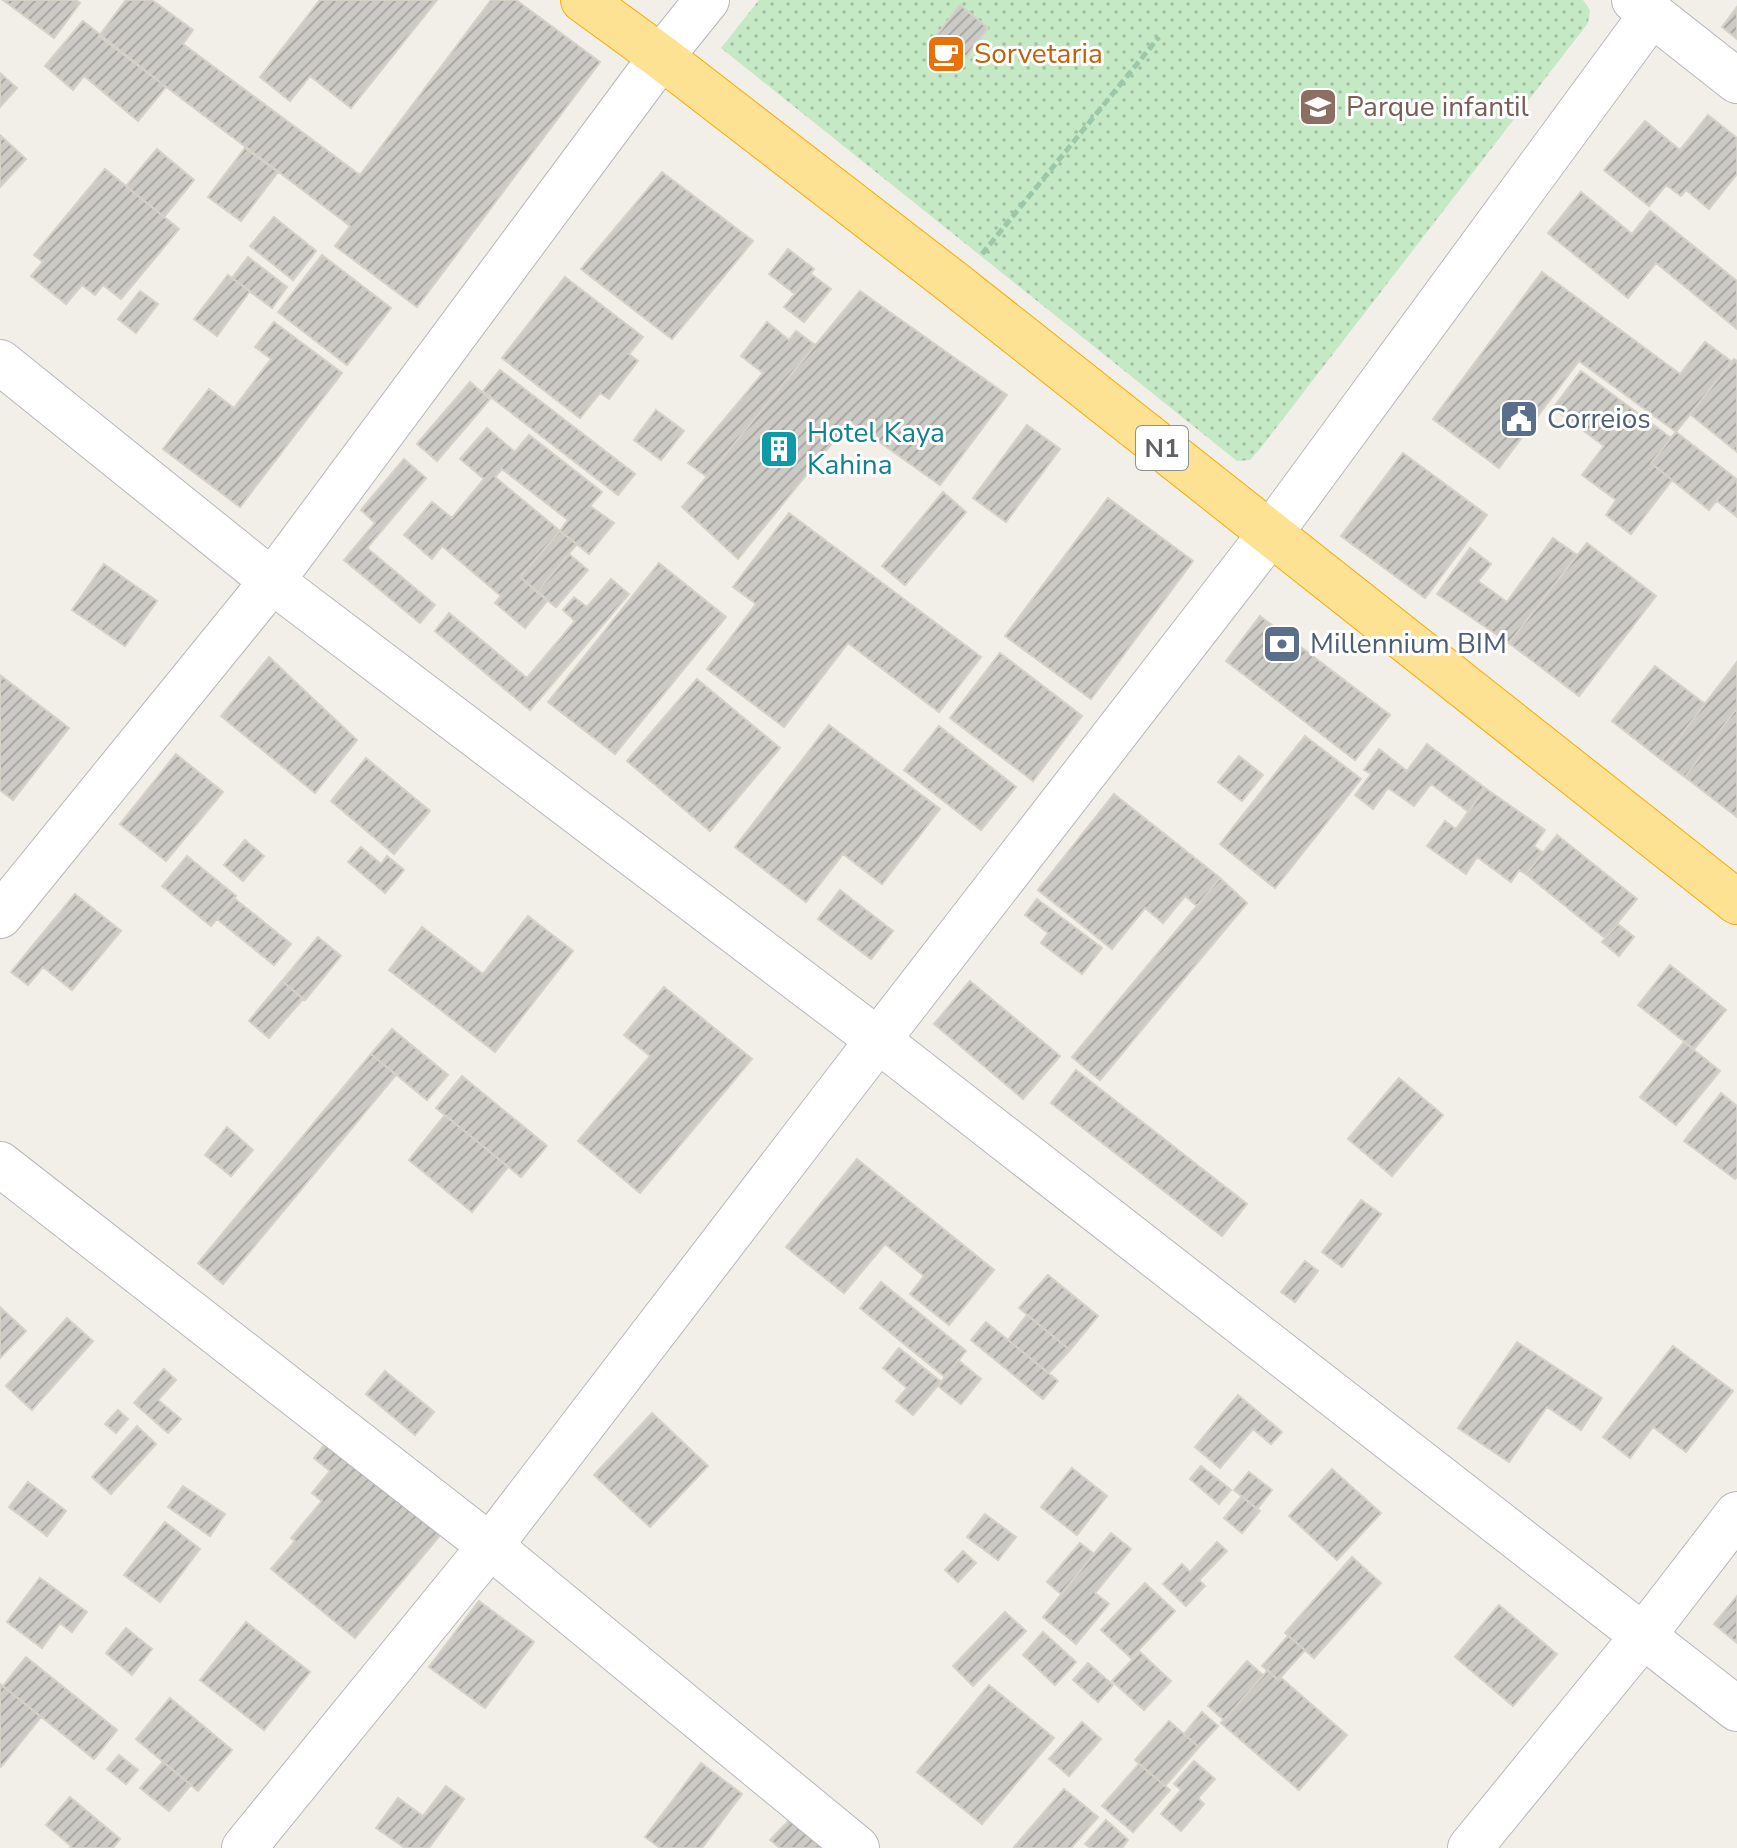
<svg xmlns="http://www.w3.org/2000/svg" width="1737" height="1848" font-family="'Nunito Sans',sans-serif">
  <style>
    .green { fill: url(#green-dots) }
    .building { fill: url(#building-hatch); stroke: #d6d1c6; stroke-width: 2; fill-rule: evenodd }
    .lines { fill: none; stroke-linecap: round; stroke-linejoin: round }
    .minor-casing { stroke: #b5b8bc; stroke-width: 46 }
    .highway-casing { stroke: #f9ab00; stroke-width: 46 }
    .path { stroke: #9cc7a9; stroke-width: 5; stroke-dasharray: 8 4; stroke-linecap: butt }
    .minor { stroke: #fff; stroke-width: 44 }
    .highway { stroke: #fde293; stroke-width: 44 }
    .labels { text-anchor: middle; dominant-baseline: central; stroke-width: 6; stroke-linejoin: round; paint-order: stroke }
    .shield { fill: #fff; stroke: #8f9295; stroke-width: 2 }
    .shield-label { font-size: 26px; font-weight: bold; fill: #5f6368 }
    .food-label { font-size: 28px; fill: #c56008; stroke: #fff; text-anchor: start }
    .education-label { font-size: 28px; fill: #785e54; stroke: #fff; text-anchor: start }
    .service-label { font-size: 28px; fill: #4e5e75; stroke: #fff; text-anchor: start }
    .culture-label { font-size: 28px; fill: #0d838f; stroke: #fff; text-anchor: start }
  </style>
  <defs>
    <pattern id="green-dots" width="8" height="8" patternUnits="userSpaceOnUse" patternTransform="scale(2)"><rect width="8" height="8" fill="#c5e8c5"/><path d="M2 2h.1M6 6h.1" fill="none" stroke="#a3c0a4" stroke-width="1.8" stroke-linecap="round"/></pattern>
    <pattern id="building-hatch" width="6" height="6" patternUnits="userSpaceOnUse" patternTransform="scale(2)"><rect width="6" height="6" fill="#cccac5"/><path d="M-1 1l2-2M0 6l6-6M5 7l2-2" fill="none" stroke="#a9a8a4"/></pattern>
  </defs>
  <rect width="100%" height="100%" fill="#f1efe8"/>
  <!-- green -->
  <path class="green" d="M759,0H1583L1590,10L1588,23L1259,450L1250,460L1237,461L721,48Z"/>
  <!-- building -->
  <path class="building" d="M3,0H76L80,3L54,38Z
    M126,0H152L193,30L183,44L360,175L491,0H516L600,62L417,307L335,246L350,226L99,36Z
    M320,0H437L351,108L310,76L290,101L260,77Z
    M960,5L988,28L966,57L937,35Z
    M1737,7V39L1722,27Z
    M83,21L166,87L138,121L84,76L73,90L45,66Z
    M0,73L17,88L0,107Z
    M1708,115L1737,138V174L1709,209L1686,190L1681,196L1666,185L1649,206L1604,170L1645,121L1680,150Z
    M0,135L26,159L0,187Z
    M245,148L278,172L241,221L208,197Z
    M157,149L194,180L164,217L126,186Z
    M105,169L179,229L121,299L103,285L95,295L82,285L66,304L31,276L43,262L34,255Z
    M662,172L753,241L672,339L581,269Z
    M1581,192L1632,234L1650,211L1737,281V329L1656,263L1628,298L1548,233Z
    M274,217L316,251L293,280L250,246Z
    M788,249L814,269L795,294L769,274Z
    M322,255L391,308L347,365L278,312Z
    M248,257L287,287L272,308L232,278Z
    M1542,272L1680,374L1705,342L1732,362L1676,432L1579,361L1499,468L1433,419Z
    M811,274L831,289L804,322L784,307Z
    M228,275L250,291L217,336L194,319Z
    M565,277L643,337L629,354L638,361L609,399L600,393L580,418L502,358Z
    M140,291L158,304L136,333L118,319Z
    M860,291L1007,395L940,485L850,421L738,559L682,507Z
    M274,322L342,373L240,507L163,449L209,389L234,408L271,359L255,347Z
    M767,322L789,340L796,331L815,345L707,477L688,463L763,373L741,356Z
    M1734,359L1737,361V452L1690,414Z
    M500,370L635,474L618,495L483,391Z
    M1581,371L1671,438L1651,463L1672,480L1631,534L1606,515L1616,500L1582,475L1604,446L1553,408Z
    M470,382L490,399L437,461L417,444Z
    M656,410L684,431L661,460L634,440Z
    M1027,425L1060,449L1006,522L973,498Z
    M487,428L515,452L529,435L602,492L590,506L614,523L589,554L560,531L520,577L548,600L525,628L495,603L501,596L442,546L432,559L404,535L432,502L452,518L484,479L460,459ZM502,469L568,520L560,531L495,477Z
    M1676,432L1735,478L1709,510L1651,463Z
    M1403,453L1487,515L1425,598L1341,536Z
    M404,459L426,478L367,548L435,605L420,623L344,560L375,523L361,510Z
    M1735,478L1737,480V517L1716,500Z
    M943,492L966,512L905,585L882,566Z
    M1108,498L1193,561L1091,699L1005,636Z
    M789,513L981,657L939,712L848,643L784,727L707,669L756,604L733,587Z
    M560,531L577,544L537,592L520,577Z
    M1553,538L1577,555L1509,643L1437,594L1470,548L1491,564L1478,581L1507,602Z
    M1587,543L1656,596L1579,696L1509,643Z
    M569,554L588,570L556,607L537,592Z
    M659,563L726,617L615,754L548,702Z
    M104,564L157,601L125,646L72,610Z
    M611,579L629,594L530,710L435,631L449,613L527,678L575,621L563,610L574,597L587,607Z
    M1260,616L1390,715L1355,760L1226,661Z
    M1000,653L1082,716L1033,781L950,718Z
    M269,657L357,740L315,793L221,716Z
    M1737,662V708L1685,777L1662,760Z
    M1655,666L1705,704L1662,760L1612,721Z
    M0,675L69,728L13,800L0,790Z
    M697,679L780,748L710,831L627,761Z
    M1737,708V817L1685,777Z
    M829,725L940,809L882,884L843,854L806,902L735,847Z
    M939,726L1016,787L981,830L904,770Z
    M1305,736L1361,779L1275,888L1220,844Z
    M1427,744L1485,788L1469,812L1431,784L1414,806L1388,788L1373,809L1355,795L1371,774L1364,770L1379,749L1407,771Z
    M176,754L223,792L166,861L120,824Z
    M1239,756L1263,775L1242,801L1218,782Z
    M366,758L430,811L394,854L331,801Z
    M1485,788L1545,830L1534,846L1543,853L1526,874L1519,870L1511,882L1477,857L1466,874L1427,846L1445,821L1456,829Z
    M1114,794L1220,878L1197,906L1185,896L1163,923L1145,908L1112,949L1038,890Z
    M1557,835L1637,899L1605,938L1526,874Z
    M245,840L264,856L243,881L224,865Z
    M361,847L381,864L387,856L404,870L385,893L348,862Z
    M187,856L236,896L211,926L162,886Z
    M1220,878L1247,903L1100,1080L1072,1057Z
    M840,890L893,931L871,959L818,919Z
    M75,894L121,931L72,990L43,967L28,985L11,972Z
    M234,898L291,944L274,965L217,919Z
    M1037,899L1102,948L1082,974L1041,943L1048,933L1025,915Z
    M528,916L573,951L495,1052L389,970L422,927L483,974Z
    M1618,924L1634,937L1619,956L1602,942Z
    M318,937L341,956L305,1000L282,981Z
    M1670,965L1726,1010L1694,1049L1638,1005Z
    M282,981L303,999L269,1038L249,1021Z
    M970,981L1060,1056L1023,1099L934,1024Z
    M664,987L752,1059L640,1193L578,1141L650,1056L624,1035Z
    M392,1029L448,1075L427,1100L371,1054Z
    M1684,1042L1720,1071L1676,1125L1640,1097Z
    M371,1054L396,1075L223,1284L198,1263Z
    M1076,1070L1247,1204L1222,1236L1051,1103Z
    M462,1076L547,1146L521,1177L436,1108Z
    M1399,1078L1443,1115L1392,1176L1348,1139Z
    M1721,1093L1737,1106V1177L1735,1179L1684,1141Z
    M445,1115L508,1167L472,1212L409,1160Z
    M227,1127L253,1150L231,1176L205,1155Z
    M857,1159L994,1270L949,1325L910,1294L924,1276L885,1244L844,1293L786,1247Z
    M1361,1200L1381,1214L1342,1267L1322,1252Z
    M1305,1261L1318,1271L1295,1302L1281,1292Z
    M1048,1275L1098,1316L1070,1350L1019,1308Z
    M881,1282L966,1351L945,1377L860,1308Z
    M0,1307L26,1331L0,1358Z
    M1027,1315L1070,1350L1049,1373L1008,1340Z
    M67,1318L93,1341L32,1410L6,1386Z
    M986,1322L1058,1381L1043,1399L971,1340Z
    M1517,1342L1602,1398L1581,1430L1547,1407L1509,1462L1458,1428Z
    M1673,1346L1733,1391L1686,1452L1653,1427L1630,1458L1603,1437Z
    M899,1348L941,1382L913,1415L896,1401L907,1388L883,1368Z
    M958,1360L981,1379L961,1404L938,1386Z
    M164,1369L176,1380L158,1400L181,1419L168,1433L134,1403Z
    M385,1371L434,1412L415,1435L366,1394Z
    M1238,1395L1282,1432L1271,1444L1253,1429L1220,1468L1195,1447Z
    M118,1410L128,1419L116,1433L105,1424Z
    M652,1413L708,1466L650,1527L594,1475Z
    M137,1426L156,1444L111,1494L92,1477Z
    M328,1440L442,1533L355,1638L271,1569L295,1541L291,1538L322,1501L312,1493L330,1471L314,1458Z
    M1201,1466L1231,1490L1219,1504L1190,1479Z
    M1072,1468L1107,1496L1077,1535L1041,1507Z
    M1332,1469L1381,1513L1337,1560L1289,1516Z
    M1249,1472L1272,1490L1257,1509L1234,1490Z
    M28,1482L66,1511L47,1536L9,1507Z
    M183,1486L225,1514L210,1536L168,1507Z
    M1242,1496L1260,1511L1242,1533L1224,1518Z
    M985,1514L1016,1537L998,1560L967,1537Z
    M165,1522L200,1549L160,1602L124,1575Z
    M1111,1533L1131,1549L1095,1593L1109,1604L1076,1644L1043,1617Z
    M1217,1542L1227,1551L1199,1580L1205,1586L1186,1606L1163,1584L1182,1564L1190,1572Z
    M1080,1543L1094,1554L1061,1594L1047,1582Z
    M963,1551L976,1563L958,1582L945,1570Z
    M1352,1557L1381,1583L1314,1658L1285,1633Z
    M40,1578L87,1612L72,1632L60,1623L42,1648L7,1622Z
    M1145,1583L1175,1611L1131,1658L1101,1630Z
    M1737,1596V1643L1714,1624Z
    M479,1601L534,1642L485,1708L429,1667Z
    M1499,1605L1557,1654L1513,1706L1455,1657Z
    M1005,1612L1026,1631L973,1686L953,1666Z
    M246,1622L310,1672L264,1730L200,1680Z
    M126,1628L152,1649L132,1675L106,1653Z
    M1043,1632L1076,1662L1055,1685L1023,1655Z
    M1288,1636L1305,1650L1278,1680L1262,1666Z
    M1140,1652L1171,1681L1144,1710L1112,1681Z
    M26,1657L117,1730L94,1759L3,1686Z
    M1247,1661L1263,1675L1224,1720L1208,1706Z
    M1088,1663L1113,1685L1098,1702L1073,1680Z
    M1268,1670L1278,1680L1280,1677L1347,1735L1299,1790L1221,1723Z
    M0,1684L41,1717L1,1767L0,1766Z
    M989,1685L1054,1738L982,1824L917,1772Z
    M170,1698L232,1750L198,1791L136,1739Z
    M1202,1712L1218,1726L1199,1747L1184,1734Z
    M1169,1721L1199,1747L1165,1786L1135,1760Z
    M1082,1722L1101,1739L1069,1776L1049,1759Z
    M119,1755L138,1770L126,1784L107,1769Z
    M1194,1761L1215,1779L1198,1798L1204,1804L1181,1831L1161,1814L1181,1790L1174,1784Z
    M163,1762L191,1785L169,1811L140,1788Z
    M701,1763L742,1794L702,1848H660L645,1837Z
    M1139,1764L1170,1790L1133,1832L1102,1806Z
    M446,1786L464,1799L429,1848H405L376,1828L398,1798L423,1816Z
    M1064,1789L1098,1817L1071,1848H1015L1014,1847Z
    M70,1797L120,1839L113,1848H70L71,1846L46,1825Z
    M795,1814L835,1848H780L770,1840Z
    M1106,1820L1128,1840L1122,1848H1091L1085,1844Z"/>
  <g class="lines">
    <!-- minor casing -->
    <g class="minor-casing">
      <path id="minor" d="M1634,0L1737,81
        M0,362L272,581L878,1040L1737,1709
        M0,916L272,581L661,57L707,0
        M0,1164L490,1546L857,1848
        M244,1848L490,1546L878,1040L1270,534L1651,15
        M1470,1848L1643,1636L1737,1514"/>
    </g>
    <!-- highway casing -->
    <g class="highway-casing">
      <path id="highway" d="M583,0L661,57L951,281L1737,902"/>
    </g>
    <!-- path -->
    <path class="path" d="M982,254L1159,37"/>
    <!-- minor -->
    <use href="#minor" class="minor"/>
    <!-- highway -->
    <use href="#highway" class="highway"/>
  </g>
  <!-- icons -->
  <defs>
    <g id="cafe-square" transform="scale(2)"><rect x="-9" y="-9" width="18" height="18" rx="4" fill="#e8710a" stroke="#fff"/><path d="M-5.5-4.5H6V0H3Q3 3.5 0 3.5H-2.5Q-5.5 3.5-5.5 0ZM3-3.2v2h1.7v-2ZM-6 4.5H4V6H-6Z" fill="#fff"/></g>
    <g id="school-square" transform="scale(2)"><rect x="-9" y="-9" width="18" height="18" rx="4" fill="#8d6e63" stroke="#fff"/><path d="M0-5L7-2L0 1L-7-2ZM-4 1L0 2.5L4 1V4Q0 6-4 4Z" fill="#fff"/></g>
    <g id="civic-square" transform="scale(2)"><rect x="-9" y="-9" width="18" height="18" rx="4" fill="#5c6f8a" stroke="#fff"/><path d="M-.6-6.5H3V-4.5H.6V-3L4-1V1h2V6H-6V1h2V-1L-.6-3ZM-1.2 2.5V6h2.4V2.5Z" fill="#fff"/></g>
    <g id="building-square" transform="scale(2)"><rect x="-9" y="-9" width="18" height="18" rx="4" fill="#0f9aa8" stroke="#fff"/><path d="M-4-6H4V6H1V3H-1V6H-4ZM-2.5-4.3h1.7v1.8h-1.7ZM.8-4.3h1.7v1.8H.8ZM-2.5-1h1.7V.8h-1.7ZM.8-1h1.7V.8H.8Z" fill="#fff"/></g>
    <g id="bank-square" transform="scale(2)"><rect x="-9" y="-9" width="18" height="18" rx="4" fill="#5c6f8a" stroke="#fff"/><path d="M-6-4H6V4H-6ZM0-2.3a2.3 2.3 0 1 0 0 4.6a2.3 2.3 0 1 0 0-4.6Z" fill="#fff"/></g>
  </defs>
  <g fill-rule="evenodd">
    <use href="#cafe-square" x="946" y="54"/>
    <use href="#school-square" x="1318" y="107"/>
    <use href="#civic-square" x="1519" y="419"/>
    <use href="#building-square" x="779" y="449"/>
    <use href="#bank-square" x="1282" y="644"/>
  </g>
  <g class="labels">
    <!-- shield labels -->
    <rect class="shield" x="1136" y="426" width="52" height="44" rx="6"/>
    <g class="shield-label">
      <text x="1162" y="448">N1</text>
    </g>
    <!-- food labels -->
    <g class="food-label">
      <text x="974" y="54">Sorvetaria</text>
    </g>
    <!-- education labels -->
    <g class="education-label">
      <text x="1346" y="107">Parque infantil</text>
    </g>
    <!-- service labels -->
    <g class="service-label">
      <text x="1547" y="419">Correios</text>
      <text x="1310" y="644">Millennium BIM</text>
    </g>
    <!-- culture labels -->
    <g class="culture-label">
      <text x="807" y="433">Hotel Kaya<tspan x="807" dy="32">Kahina</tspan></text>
    </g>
  </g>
</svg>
